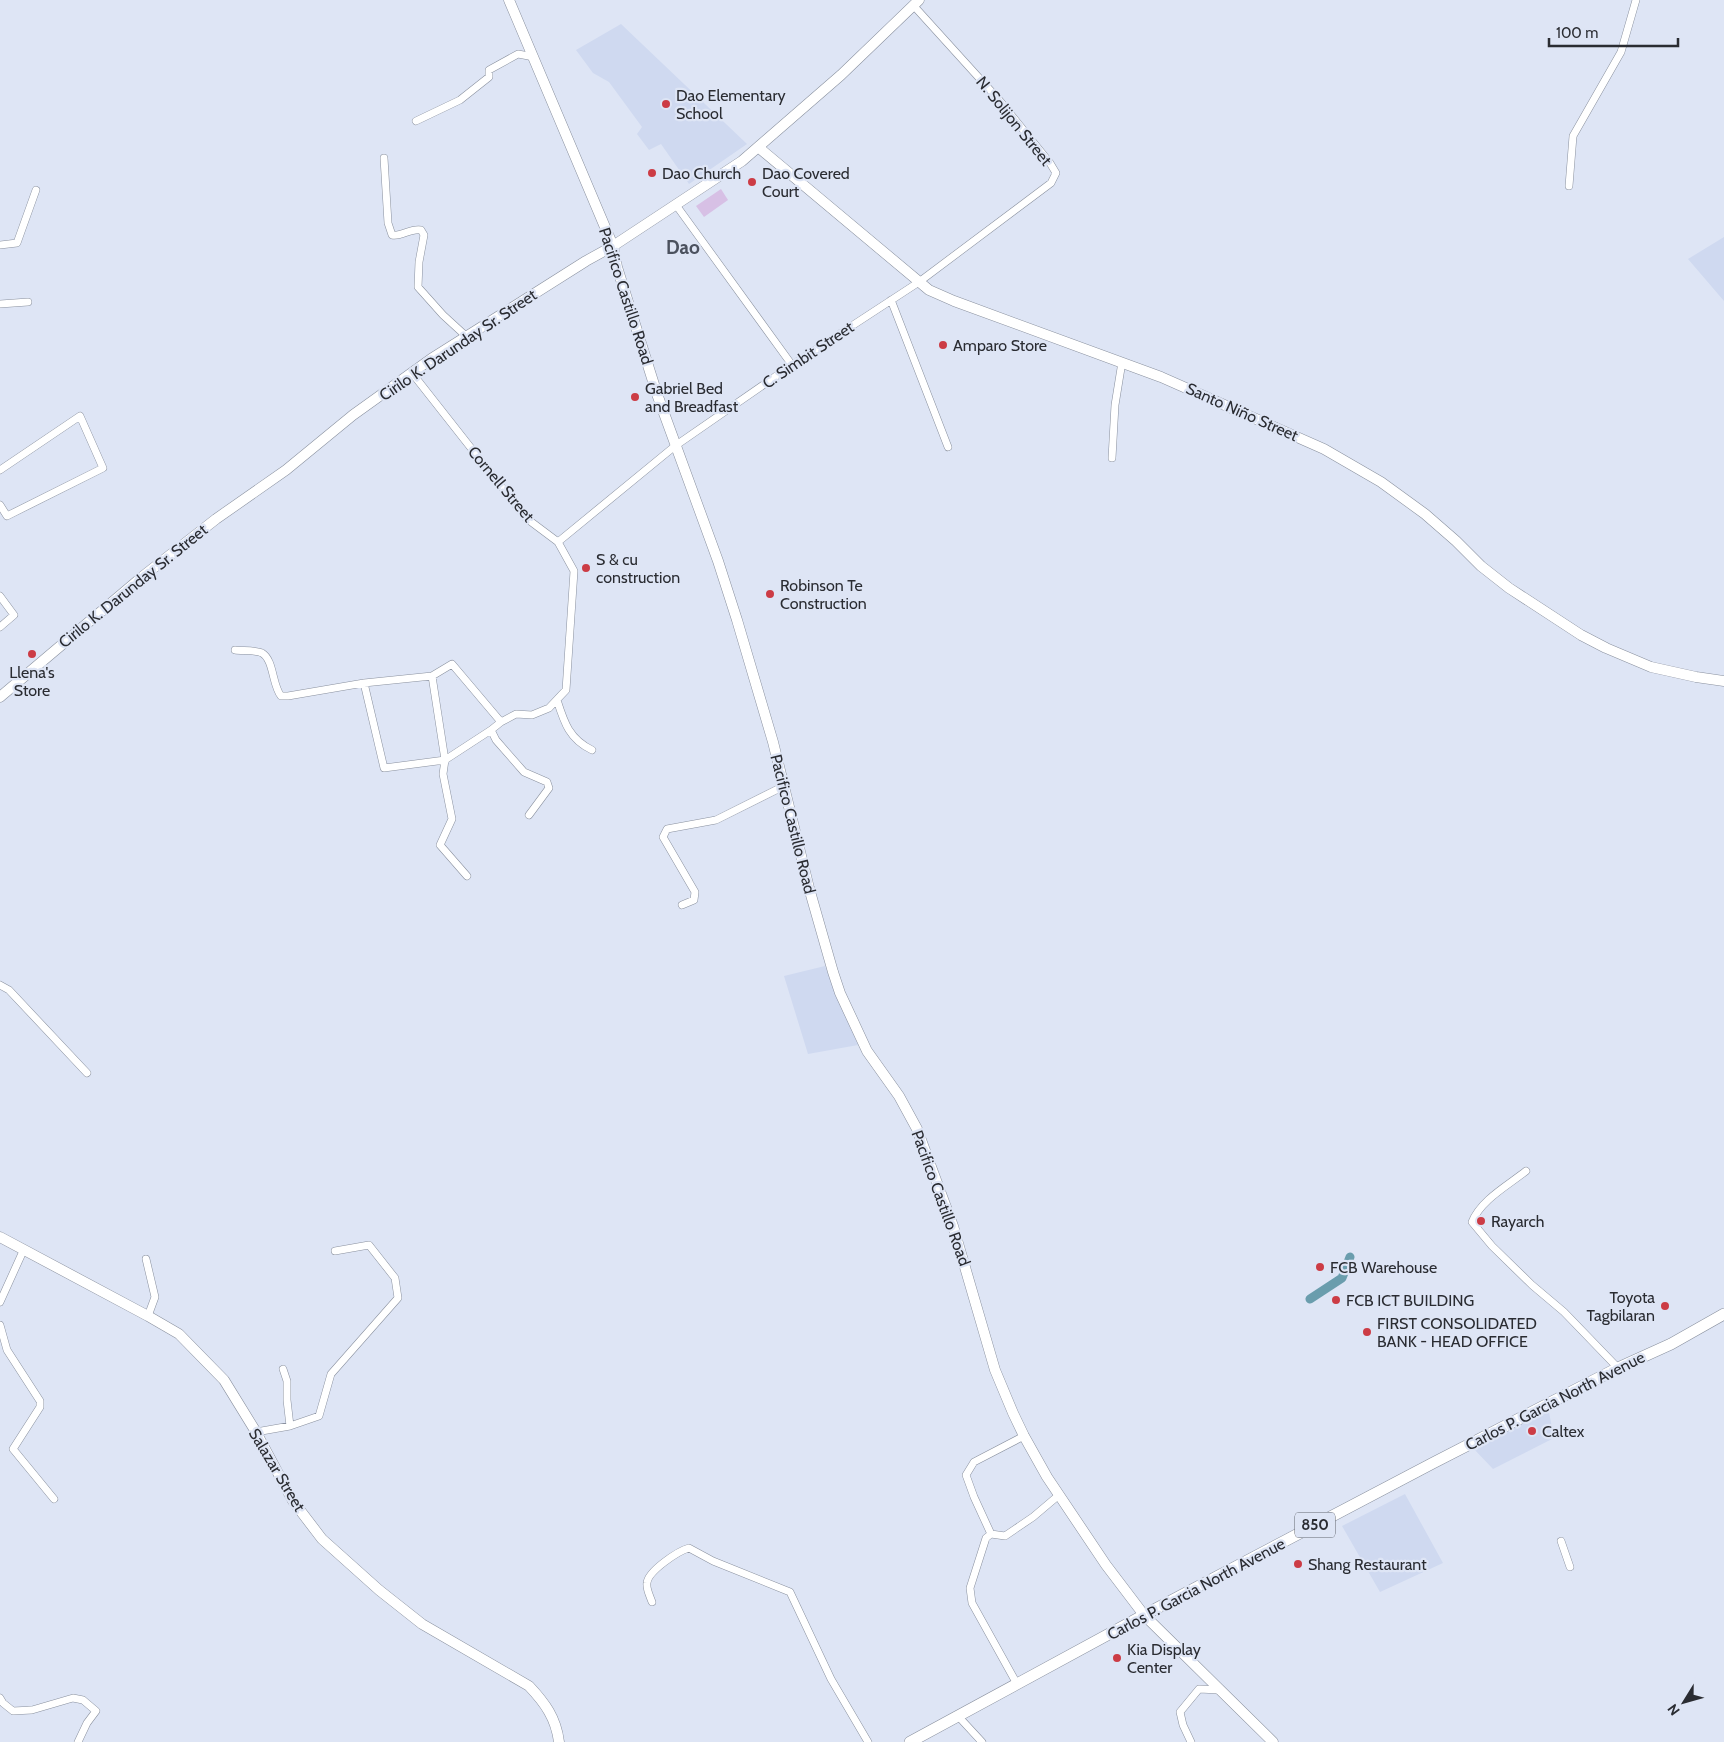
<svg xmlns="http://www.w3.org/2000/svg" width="1724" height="1742" font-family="Cabin,sans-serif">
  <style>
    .built { fill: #cfd9f0 }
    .green { fill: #d7c0e5 }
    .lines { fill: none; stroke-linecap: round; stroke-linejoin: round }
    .canal { stroke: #6a9dad; stroke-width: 9 }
    .street-casing { stroke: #89909e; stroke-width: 8 }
    .secondary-casing { stroke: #89909e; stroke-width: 11 }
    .primary-casing { stroke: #89909e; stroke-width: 12 }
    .street { stroke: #fff; stroke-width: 7 }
    .secondary { stroke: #fff; stroke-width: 10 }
    .primary { stroke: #fff; stroke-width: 11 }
    .poi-dot { fill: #cc3c45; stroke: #dee5f5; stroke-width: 2 }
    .labels { text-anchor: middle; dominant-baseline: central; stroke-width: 4.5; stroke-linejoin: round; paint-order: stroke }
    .shield { fill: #dee5f5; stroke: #60646c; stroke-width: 1 }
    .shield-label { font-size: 15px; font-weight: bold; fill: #2a2c32 }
    .poi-label { font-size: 16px; fill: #2a2c32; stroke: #dee5f5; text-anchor: start }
    .street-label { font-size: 16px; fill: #2a2c32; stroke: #dee5f5 }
    .quarter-label { font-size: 19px; font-weight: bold; fill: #4b515e; stroke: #dee5f5 }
  </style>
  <rect width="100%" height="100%" fill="#dee5f5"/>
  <!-- built -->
  <path class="built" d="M621,24L747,144L689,184L661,144L649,150L637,134L642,127L609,82L593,73L576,50Z
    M1724,237V301L1688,259Z
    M825,966L858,1045L808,1054L784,976Z
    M1548,1407L1554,1438L1493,1469L1472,1447Z
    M1405,1494L1443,1563L1380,1592L1342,1526Z"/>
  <!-- green -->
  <path class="green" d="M721,189L728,200L704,217L696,206Z"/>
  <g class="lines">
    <!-- canal -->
    <path class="canal" d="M1310,1299L1342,1278L1350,1257"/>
    <!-- street casing -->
    <g class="street-casing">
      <path id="street" d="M416,121L460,100L489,77V70L518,54L534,57
        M384,158L388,223L392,235C402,237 410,228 421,230L424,235L419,262L418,287L443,315L467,337
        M1569,186L1573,136L1621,52L1636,0
        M676,205L792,365
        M0,245L17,243L36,190
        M891,300L948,447
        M0,304L28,302
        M412,373L526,518L558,542L574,571L566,690L549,708L532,715L516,714L501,722L491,730L445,760L443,774L452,819L440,845L467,876
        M1112,458L1115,405L1122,362
        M0,470L80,416L103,468L7,516L0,505
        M558,542L675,446L792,365L919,282L1051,183L1056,173L1050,163L1000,101L913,5
        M0,596L14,615L0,627
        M235,650C242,651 256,650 262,653C274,660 272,685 281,696H288L364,683L432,676L445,760L384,768L364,683
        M432,676L452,664L501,722
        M557,700C564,722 569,739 592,750
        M491,730L496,740L524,772L547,782L549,788L529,815
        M682,905L694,900L695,892L663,837L667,829L716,820L784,786
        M0,985L9,990L87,1073
        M1526,1171C1507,1186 1481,1200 1472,1222L1492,1246L1532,1285L1564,1312L1618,1368
        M146,1259L155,1297L148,1316
        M0,1302L24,1249
        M0,1325L7,1350L40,1401V1407L13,1449L54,1499
        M283,1369L287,1381V1400L290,1426
        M256,1432L290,1426L319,1416L331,1374L398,1298L395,1278L369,1245L335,1251
        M1024,1436L974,1462L966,1475L974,1497L991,1534L1005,1536L1033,1517L1059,1495
        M991,1534L986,1538L970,1588L972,1603L1017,1684
        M1561,1541L1570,1567
        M652,1602C650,1596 646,1589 647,1583C648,1571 678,1551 689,1548L713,1561L790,1592L831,1679L868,1742
        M0,1698L3,1703L13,1711L32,1710L73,1698L83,1700L96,1711L87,1723L78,1742
        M958,1716L982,1742
        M1191,1742L1183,1725L1180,1712L1199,1689L1219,1690"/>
    </g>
    <!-- secondary casing -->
    <g class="secondary-casing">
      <path id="secondary" d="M509,0L613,246L617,267L657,394L718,561L737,620L773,742L809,888L833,972L840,993L867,1051L899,1096L917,1129L953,1226L995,1370L1013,1413L1024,1436L1047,1477L1106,1565L1144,1615L1273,1742
        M758,147L929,290L954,301L1161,377L1324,449L1381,482L1425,514L1456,541L1481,566L1509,588L1581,635L1606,648L1651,667L1696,677L1724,681
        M0,697L142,577L216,519L286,470L353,415L431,359L586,261L613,246L742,161L841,75L919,0
        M0,1237L148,1316L179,1334L224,1380L256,1432L293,1501L322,1539L379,1590L422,1624L529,1686C545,1703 556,1718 559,1742"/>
    </g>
    <!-- primary casing -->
    <g class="primary-casing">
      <path id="primary" d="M910,1742L1144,1615L1433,1463L1618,1368L1671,1344L1724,1314"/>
    </g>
    <!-- street -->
    <use href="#street" class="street"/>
    <!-- secondary -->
    <use href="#secondary" class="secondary"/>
    <!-- primary -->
    <use href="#primary" class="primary"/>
  </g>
  <!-- markers -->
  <g class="poi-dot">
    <circle cx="666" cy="104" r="5"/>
    <circle cx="652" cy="173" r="5"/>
    <circle cx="752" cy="182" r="5"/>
    <circle cx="943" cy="345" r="5"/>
    <circle cx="635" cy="397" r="5"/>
    <circle cx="586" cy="568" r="5"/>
    <circle cx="770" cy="594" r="5"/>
    <circle cx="32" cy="654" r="5"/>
    <circle cx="1481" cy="1221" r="5"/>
    <circle cx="1320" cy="1267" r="5"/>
    <circle cx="1336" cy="1300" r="5"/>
    <circle cx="1665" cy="1306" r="5"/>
    <circle cx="1367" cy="1332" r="5"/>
    <circle cx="1532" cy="1431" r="5"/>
    <circle cx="1298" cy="1564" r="5"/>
    <circle cx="1117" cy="1658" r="5"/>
  </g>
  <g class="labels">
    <!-- shield labels -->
    <rect class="shield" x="1295" y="1512.5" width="40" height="25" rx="4"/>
    <g class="shield-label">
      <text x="1315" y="1525">850</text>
    </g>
    <!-- poi labels -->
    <g class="poi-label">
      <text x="676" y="95">Dao Elementary<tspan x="676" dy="18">School</tspan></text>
      <text x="662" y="173">Dao Church</text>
      <text x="762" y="173">Dao Covered<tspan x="762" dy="18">Court</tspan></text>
      <text x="953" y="345">Amparo Store</text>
      <text x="645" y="388">Gabriel Bed<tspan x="645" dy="18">and Breadfast</tspan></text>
      <text x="596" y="559">S &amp; cu<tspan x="596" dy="18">construction</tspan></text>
      <text x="780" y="585">Robinson Te<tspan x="780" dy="18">Construction</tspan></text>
      <text x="32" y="672" text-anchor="middle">Llena's<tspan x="32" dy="18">Store</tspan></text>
      <text x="1491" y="1221">Rayarch</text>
      <text x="1330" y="1267">FCB Warehouse</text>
      <text x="1655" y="1297" text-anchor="end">Toyota<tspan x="1655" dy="18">Tagbilaran</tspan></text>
      <text x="1346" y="1300">FCB ICT BUILDING</text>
      <text x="1377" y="1323">FIRST CONSOLIDATED<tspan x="1377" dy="18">BANK - HEAD OFFICE</tspan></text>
      <text x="1542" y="1431">Caltex</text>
      <text x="1308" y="1564">Shang Restaurant</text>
      <text x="1127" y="1649">Kia Display<tspan x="1127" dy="18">Center</tspan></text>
    </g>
    <!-- street labels -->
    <g class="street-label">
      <text transform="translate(1014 121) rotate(51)">N. Solijon Street</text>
      <text transform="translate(626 296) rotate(72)">Pacifico Castillo Road</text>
      <text transform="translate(458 345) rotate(-34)">Cirilo K. Darunday Sr. Street</text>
      <text transform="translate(808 355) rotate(-34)">C. Simbit Street</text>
      <text transform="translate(1242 412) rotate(24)">Santo Niño Street</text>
      <text transform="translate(501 484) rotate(50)">Cornell Street</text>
      <text transform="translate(133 586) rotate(-39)">Cirilo K. Darunday Sr. Street</text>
      <text transform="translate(793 824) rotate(76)">Pacifico Castillo Road</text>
      <text transform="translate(941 1198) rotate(70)">Pacifico Castillo Road</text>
      <text transform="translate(1555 1401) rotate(-27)">Carlos P. Garcia North Avenue</text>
      <text transform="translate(277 1470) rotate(59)">Salazar Street</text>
      <text transform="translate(1196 1589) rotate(-28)">Carlos P. Garcia North Avenue</text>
    </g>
    <!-- quarter labels -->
    <g class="quarter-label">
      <text x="683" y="247">Dao</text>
    </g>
  </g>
  <!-- north arrow -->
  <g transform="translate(1684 1702) rotate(233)" stroke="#dee5f5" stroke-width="4" paint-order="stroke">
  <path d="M0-4L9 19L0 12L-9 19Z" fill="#2a2c32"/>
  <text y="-8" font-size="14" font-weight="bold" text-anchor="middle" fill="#2a2c32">N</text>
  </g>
  <!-- scale -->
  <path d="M1549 38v8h129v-8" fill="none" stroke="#2a2c32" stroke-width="2.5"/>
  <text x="1556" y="38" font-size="15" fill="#2a2c32" stroke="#dee5f5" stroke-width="4" paint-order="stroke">100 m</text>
</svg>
